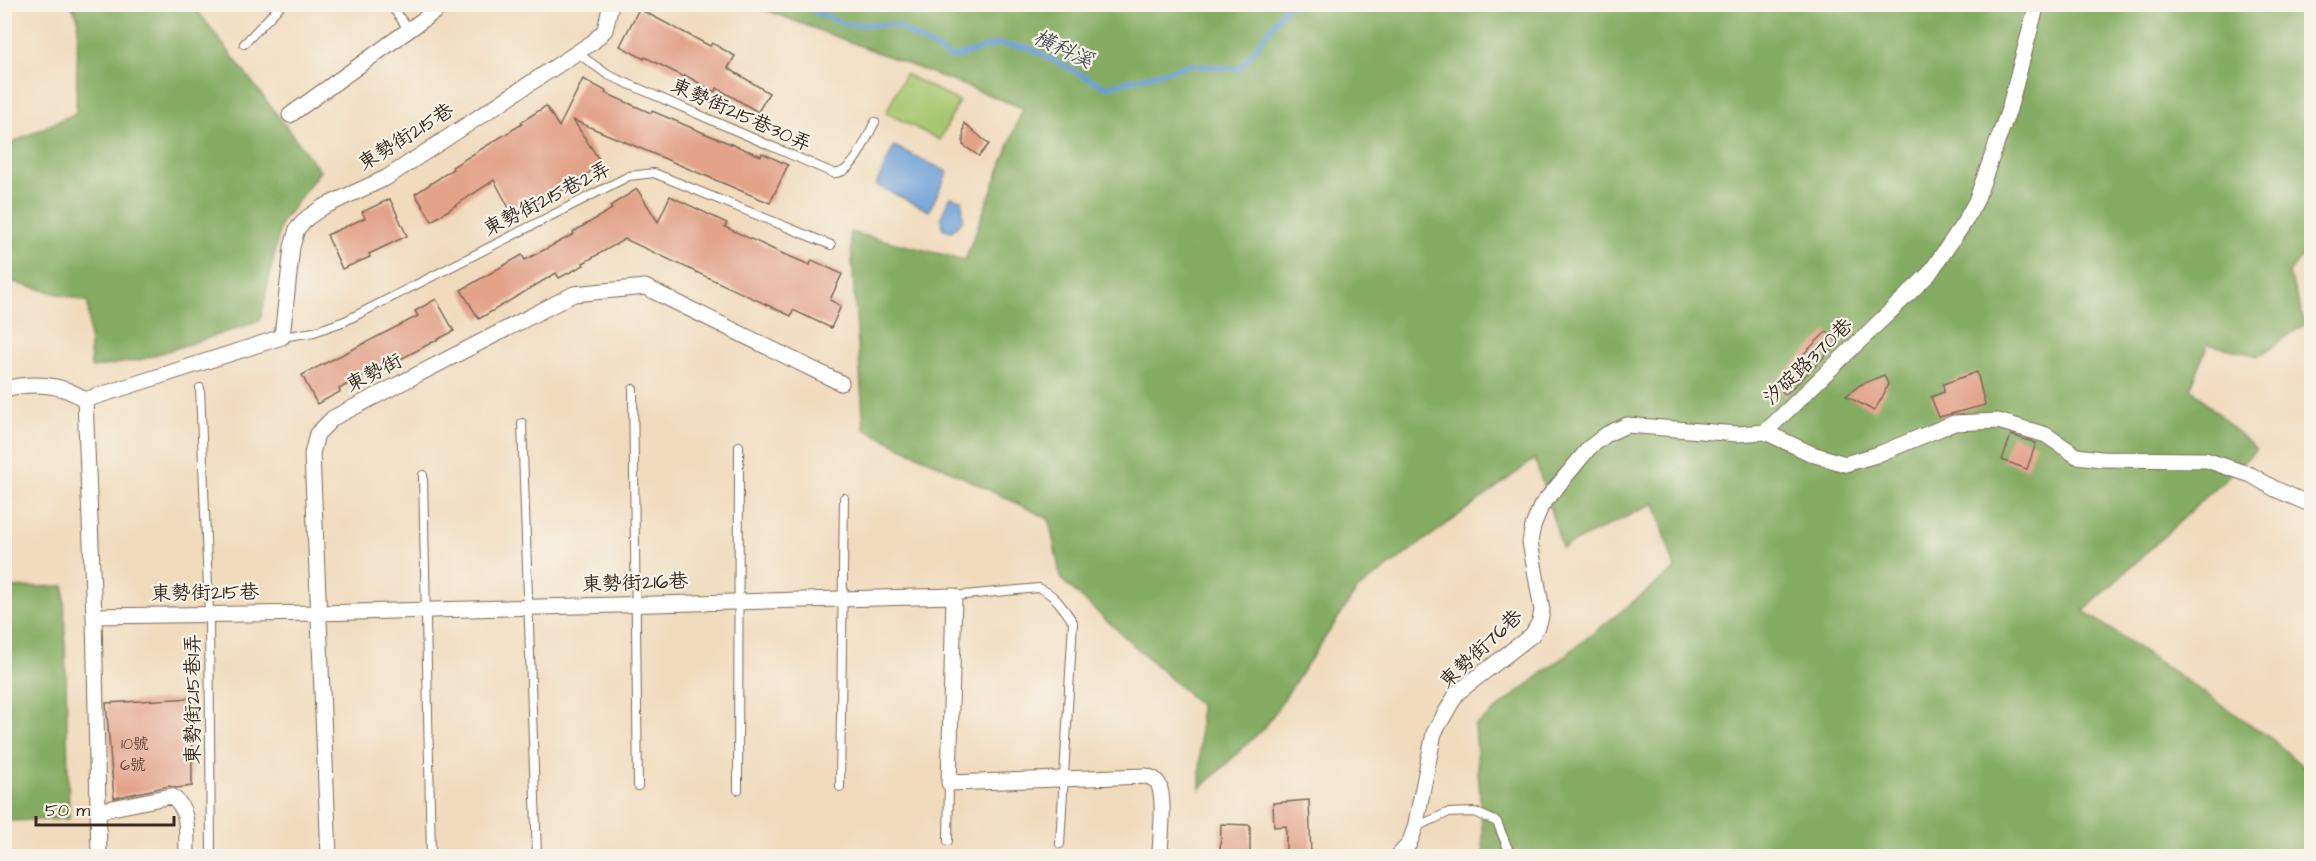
<svg xmlns="http://www.w3.org/2000/svg" width="2316" height="861" font-family="'Architects Daughter','LXGW WenKai TC',sans-serif">
  <style>
    .green { fill: #a6c770; stroke: #707847; stroke-width: 1.5 }
    .forest { fill: #84ac62; stroke: #606b40; stroke-width: 1.5 }
    .water { fill: #6c9ed7; stroke: #54647a; stroke-width: 1.5 }
    .lines { fill: none; stroke-linecap: round; stroke-linejoin: round }
    .stream { stroke: #6c9ed7; stroke-width: 5 }
    .building { fill: #e3a38b }
    .service-casing { stroke: #7b6856; stroke-width: 10 }
    .minor-casing { stroke: #7b6856; stroke-width: 17 }
    .service { stroke: #fff; stroke-width: 8 }
    .minor { stroke: #fff; stroke-width: 15 }
    .labels { text-anchor: middle; dominant-baseline: central; stroke-width: 4.5; stroke-linejoin: round; paint-order: stroke }
    .number-label { font-size: 16px; fill: #654839 }
    .street-label { font-size: 20px; fill: #3b2a1e; stroke: #f7f3e8 }
    .water-label { font-size: 21px; font-style: italic; fill: #4c535f; stroke: #f7f3e8 }
  </style>
  <rect width="100%" height="100%" fill="#f7f3e8"/>
  <filter id="ink" filterUnits="userSpaceOnUse"><feTurbulence type="fractalNoise" baseFrequency=".0167" numOctaves="2"/><feDisplacementMap in="SourceGraphic" scale="12" xChannelSelector="R" yChannelSelector="G"/><feConvolveMatrix kernelMatrix="1 2 1 2 8 2 1 2 1" color-interpolation-filters="sRGB"/></filter>
  <filter id="wash" filterUnits="userSpaceOnUse"><feTurbulence type="fractalNoise" baseFrequency=".008" numOctaves="4" result="noise"/><feDisplacementMap in="SourceGraphic" scale="24" xChannelSelector="R" yChannelSelector="G"/><feGaussianBlur stdDeviation="1.35" result="paint"/><feColorMatrix in="noise" values="0 0 0 0 0 0 0 0 0 0 0 0 0 0 0 0 0 1.4 0 .05"/><feComposite in="paint" operator="in"/></filter>
  <g filter="url(#wash)">
    <rect width="100%" height="100%" fill="#f1dbbd"/>
    <!-- green -->
    <path class="green" d="M905,74L959,101L940,140L886,113Z"/>
    <!-- forest -->
    <path class="forest" d="M71,5H193L320,171L281,223L260,321L140,360L91,368L88,302L5,280V146L76,113L78,18Z
      M753,5H2311V244L2289,273L2305,324L2259,356L2208,344L2191,388L2256,450L2084,611L2272,739L2311,774V856H1484L1475,726L1675,569L1655,503L1562,548L1535,459L1357,590L1265,727L1200,789V705L1061,579L1049,519L864,429L850,232L965,260L1023,108Z
      M64,586L69,819L5,821V588Z"/>
    <!-- water -->
    <path class="water" d="M894,146L948,172L929,211L876,185Z
      M950,197L962,200L963,220L952,231L943,229L941,217Z"/>
    <g class="lines">
      <!-- stream -->
      <path class="stream" d="M798,4L844,24L895,25L952,58L997,44L1027,47L1106,87L1190,65L1240,69L1286,7L1293,4"/>
    </g>
    <g id="blocks">
      <!-- building -->
      <path class="building" d="M639,9L710,46L712,43L735,56L728,68L769,93L758,112L717,88L715,92L685,75L684,77L645,57L644,59L620,46Z
        M583,79L606,91L605,93L651,113L652,111L711,136L761,156L762,153L788,165L770,203L573,120L602,164L566,188L514,217L494,180L432,221L415,194L453,169L452,167L522,124L521,122L546,106L559,127Z
        M964,123L989,144L979,156L963,145Z
        M637,189L658,222L670,196L727,223L725,227L779,252L810,265L812,260L842,274L830,300L841,306L831,328L793,310L791,316L625,239L583,263L584,265L559,278L556,273L479,319L461,290L522,255L525,260L574,234L573,232L612,209L610,206Z
        M390,199L407,236L369,254L370,257L342,269L327,235L365,218L362,212Z
        M436,299L454,331L395,362L393,359L339,389L340,392L317,404L302,375L418,316L415,311Z
        M1827,331L1839,343L1785,395L1775,382Z
        M1977,372L1985,405L1939,417L1931,397L1944,392L1943,384Z
        M1884,375L1888,384L1882,398L1874,411L1846,396L1860,385Z
        M2011,435L2036,443L2027,469L2002,460Z
        M192,698V786L177,788L169,786L114,798L106,703Z
        M1309,800L1311,856H1286V826L1274,827L1273,803Z
        M1221,824L1250,825V856H1220Z"/>
    </g>
  </g>
  <g filter="url(#ink)">
    <use href="#blocks" fill-opacity="0" stroke="#7b6856" stroke-width="1.5"/>
    <g class="lines">
      <!-- service casing -->
      <g class="service-casing">
        <path id="service" d="M307,4H321
          M390,4L409,30
          M244,44L282,4
          M576,52L608,75L833,173C853,176 866,138 875,122
          M282,337L314,332L345,321L629,176L654,173L831,245
          M200,388L209,614L211,856
          M633,389L638,786
          M522,423L537,856
          M423,475L431,856
          M954,596L1039,588C1056,595 1063,608 1073,622L1060,844
          M840,787L844,498
          M738,790L739,446
          M1416,827L1447,813L1475,812L1497,822L1511,856
          M948,841L949,783"/>
      </g>
      <!-- minor casing -->
      <g class="minor-casing">
        <path id="minor" d="M290,115L445,4
          M4,389C31,382 63,383 85,400
          M85,400L282,337L292,247L297,229L307,218L323,207L386,178L593,42L605,30L611,4
          M85,400L94,616L99,856
          M1765,432L1929,274L1964,223L1976,201L2009,109L2037,4
          M94,616L318,613L954,596L949,783L1146,776C1150,777 1155,779 1158,783C1166,800 1160,838 1160,856
          M98,811L171,796C191,808 186,835 187,856
          M329,856L312,454L317,434L333,418L574,294L645,287L841,383
          M1398,856L1409,844L1415,828L1434,733L1457,693L1532,635L1540,621L1542,610L1530,542L1533,526L1541,506L1589,448L1607,434L1627,425L1737,434L1765,432L1812,454L1845,464L1876,455L1954,423L1998,421L2046,435L2077,456L2101,459L2206,460L2251,475L2275,489L2312,505"/>
      </g>
      <!-- service -->
      <use href="#service" class="service"/>
      <!-- minor -->
      <use href="#minor" class="minor"/>
    </g>
  </g>
  <g class="labels">
    <!-- number labels -->
    <g class="number-label">
      <text x="135" y="744">10號</text>
      <text x="133" y="765">6號</text>
    </g>
    <!-- street labels -->
    <g class="street-label">
      <text transform="translate(741 115) rotate(24)">東勢街215巷30弄</text>
      <text transform="translate(406 137) rotate(-32)">東勢街215巷</text>
      <text transform="translate(547 199) rotate(-27)">東勢街215巷2弄</text>
      <text transform="translate(1808 362) rotate(-44)">汐碇路370巷</text>
      <text transform="translate(374 373) rotate(-27)">東勢街</text>
      <text transform="translate(635 583) rotate(-2)">東勢街216巷</text>
      <text transform="translate(205 593) rotate(-1)">東勢街215巷</text>
      <text transform="translate(1481 649) rotate(-43)">東勢街76巷</text>
      <text transform="translate(193 699) rotate(-90)">東勢街215巷1弄</text>
    </g>
    <!-- water labels -->
    <g class="water-label">
      <text transform="translate(1063 49) rotate(25)">橫科溪</text>
    </g>
  </g>
  <!-- margin -->
  <rect width="2316" height="861" fill="none" stroke="#f7f3e8" stroke-width="24"/>
  <!-- scale -->
  <path d="M36 816v9h138v-9" fill="none" stroke="#3b2a1e" stroke-width="3"/>
  <text x="45" y="816" font-size="18" fill="#3b2a1e" stroke="#f7f3e8" stroke-width="4.5" paint-order="stroke">50 m</text>
</svg>
